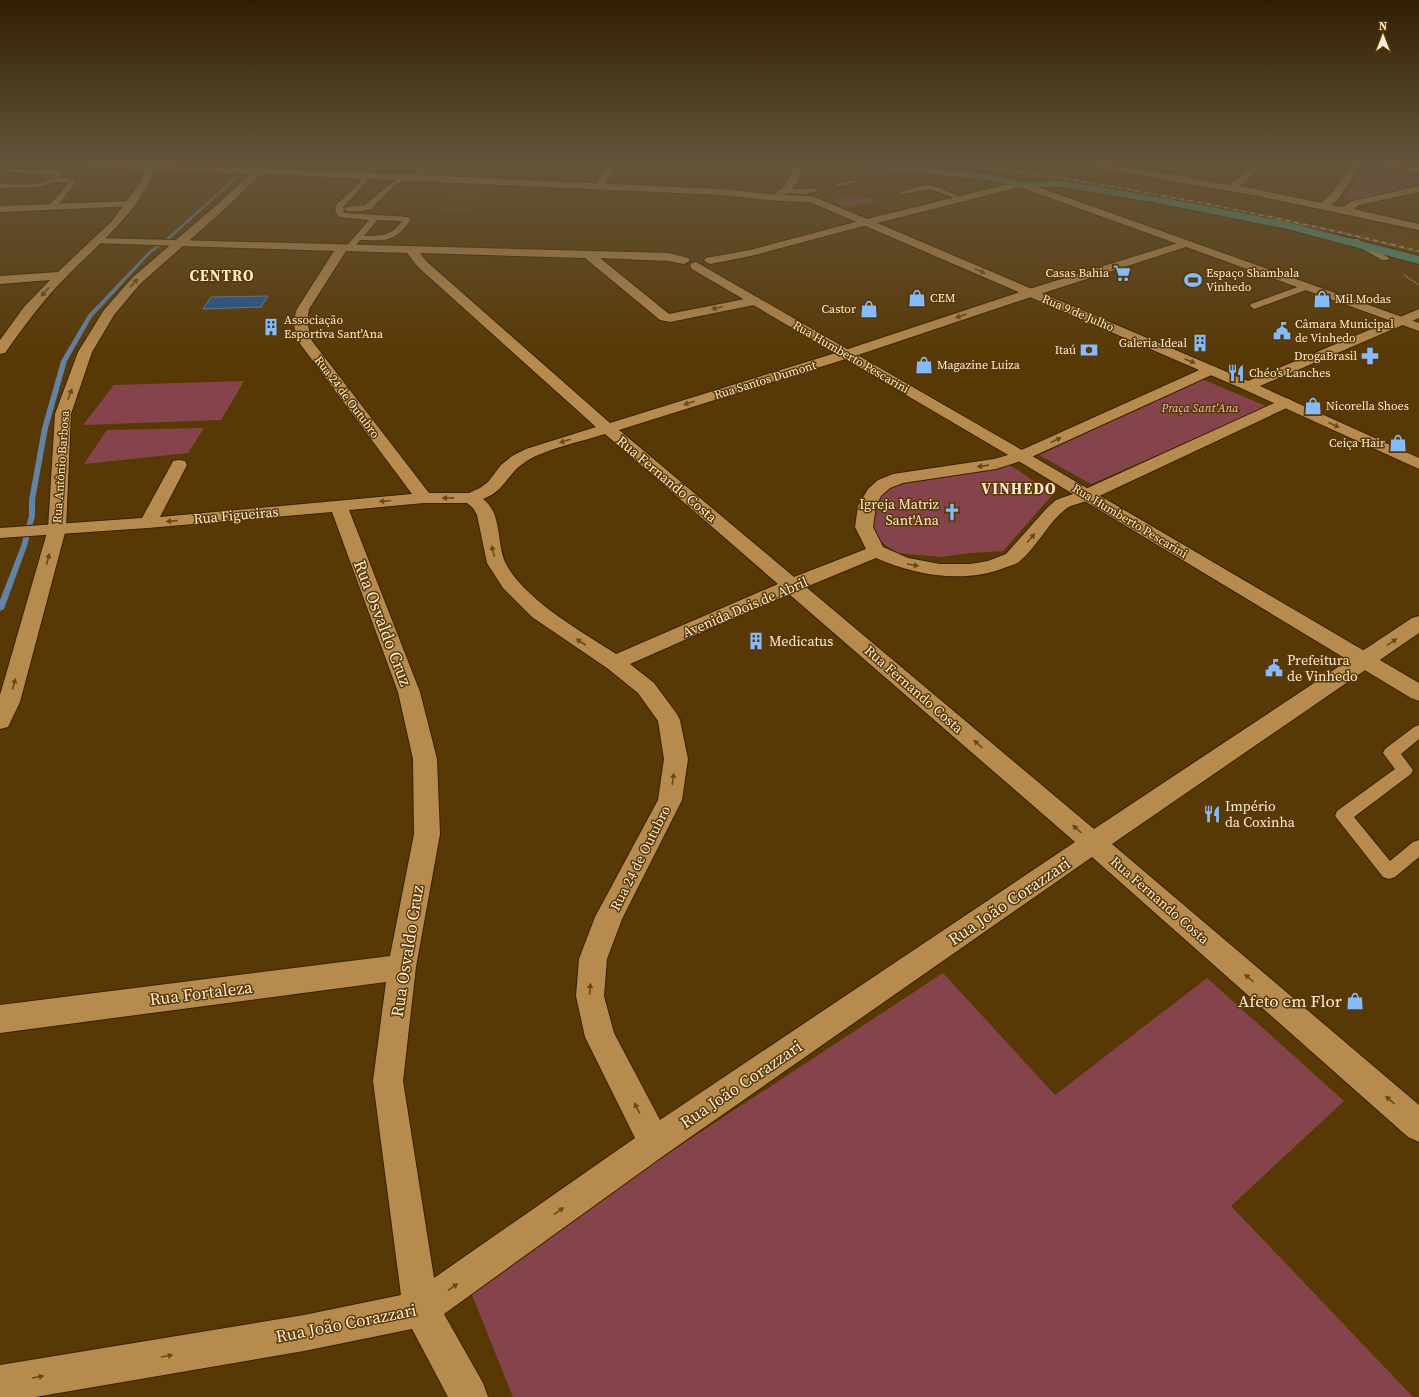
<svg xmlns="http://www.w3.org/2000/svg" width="1419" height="1397" font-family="'Source Serif 4',serif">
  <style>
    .built { fill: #623f01 }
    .green { fill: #85444b }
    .water { fill: #1f5693; stroke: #6282a6 }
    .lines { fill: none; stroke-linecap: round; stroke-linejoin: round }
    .stream { fill: #6282a6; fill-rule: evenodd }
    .lane-casing { stroke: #372201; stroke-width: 2 }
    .street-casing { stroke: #372201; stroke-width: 2 }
    .secondary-casing { stroke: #372201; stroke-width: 2 }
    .primary-casing { stroke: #372201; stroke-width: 2 }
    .path-far1 { stroke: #a18760; stroke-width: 1; stroke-dasharray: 1.5 1; stroke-linecap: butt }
    .path { stroke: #a18760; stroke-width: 1.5; stroke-dasharray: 2 1; stroke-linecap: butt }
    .lane { fill: #b78b4e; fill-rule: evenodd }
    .street { fill: #b78b4e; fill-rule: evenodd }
    .secondary { fill: #b78b4e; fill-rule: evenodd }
    .primary { fill: #49957c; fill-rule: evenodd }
    .rail-casing { stroke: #b8a07c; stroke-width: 2 }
    .rail { stroke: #583905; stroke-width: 1.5; stroke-dasharray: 4.5; stroke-linecap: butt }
    .path-bridge { stroke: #a18760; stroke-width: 1; stroke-dasharray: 1.5 1; stroke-linecap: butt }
    .oneway { fill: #6b4914 }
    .labels { text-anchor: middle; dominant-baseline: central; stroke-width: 3; stroke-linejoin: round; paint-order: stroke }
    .far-poi-label { font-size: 12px; fill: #fdead2; stroke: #583905; text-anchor: start }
    .far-street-label { font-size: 12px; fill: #fdead2; stroke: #583905 }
    .far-park-label { font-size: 12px; font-style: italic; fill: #f3b7bc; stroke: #583905 }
    .street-label { font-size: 14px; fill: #fdead2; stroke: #583905 }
    .poi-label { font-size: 14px; fill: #fdead2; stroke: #583905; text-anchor: start }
    .far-district-label { font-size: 15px; font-weight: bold; letter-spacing: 1px; fill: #fdead2; stroke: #583905 }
    .near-street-label { font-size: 17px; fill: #fdead2; stroke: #583905 }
    .near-poi-label { font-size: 17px; fill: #fdead2; stroke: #583905; text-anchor: end }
  </style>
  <rect width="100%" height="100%" fill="#583905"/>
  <!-- built -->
  <path class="built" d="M458,186L491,187L472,212L437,211Z
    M1372,227L1419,238V254L1355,237Z"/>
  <!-- green -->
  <path class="green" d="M1374,167L1419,175V184L1352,201L1343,198L1365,168Z
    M855,195C864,198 871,197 879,201L845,207L830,200Z
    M1202,379L1268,407L1091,484L1039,455Z
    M244,381L221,420L83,425L114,385Z
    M204,428L188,453L84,464L107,430Z
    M1010,465L1053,494L1003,551L970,553L941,557L897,553L884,544L869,528L872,512L885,490L904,479Z
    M943,973L1055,1095L1207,978L1344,1101L1231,1206L1413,1397H513L468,1285Z"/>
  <!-- water -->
  <path class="water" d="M268,296L261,307L203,309L211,297Z"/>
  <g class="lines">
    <!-- stream -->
    <path class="stream" d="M238,174L241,175L171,238L150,254L92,317L67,361L48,428L35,500V516L27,546L4,609L0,611V600L21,546L29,516V500L42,428L61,361L88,315L148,252L169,236Z"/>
    <!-- lane casing -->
    <g class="lane-casing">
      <path id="lane" d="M10,169L60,171L63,173L59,178H69L76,182L55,209H52L48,207L69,183L55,182L39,187L0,188V184C16,184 43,188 55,175L8,172L7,171Z
        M356,175H360L366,179L367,182L343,207L344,209L348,207L365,205L390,184L403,177L408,178L394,186L371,209L363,211H348L344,209L343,211L344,213L407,217L411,219C396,242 385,241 360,240L352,250H349L345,248L369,220L339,217L335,211L336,205L361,182L356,177ZM377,220L402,221C392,236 380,236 364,236Z
        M853,180L856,182L855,183L837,187L834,185Z
        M925,185L934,186L965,199L959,200L931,189L903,194L900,192Z
        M815,188L818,190L817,191C808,194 794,196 787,191C793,187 806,190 815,188Z
        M1352,239H1358L1389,258L1388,260H1382L1352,243Z
        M1306,284L1309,285L1310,287L1309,289L1257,308L1254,309L1250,306L1251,304Z
        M1419,725V739L1401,754L1413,770L1411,774L1354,817L1390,861L1413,842L1419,840V857L1395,877L1389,879L1383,877L1335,816L1337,811L1395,769L1383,753L1385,749L1414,727Z"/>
    </g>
    <!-- street casing -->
    <g class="street-casing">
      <path id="street" d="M424,163H434L417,180H411L409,178Z
        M608,163H617L603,189H595L594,187Z
        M794,163H804C800,175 794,199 777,195L776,193C779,190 783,188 786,185C790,179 792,170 794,163Z
        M1082,163H1107L1230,185L1255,163H1265L1240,186L1321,203L1330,195L1353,163H1362L1338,199L1331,205L1342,207L1352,201L1419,186V192L1359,205L1353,209L1419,224V230L1253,195L1086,166Z
        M130,201L134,202L135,204L134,206L0,212V206Z
        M867,219L872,222L871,224L751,256L710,264L706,262L704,260L706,258L750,250Z
        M98,238L669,253L688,258L690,260L688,262L684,264L669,261L600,258L669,314L755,297L759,298L761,301L759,304L670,322L660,320L585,258L420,253L426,261L610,423L842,351L1026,290L1181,242H1189L1191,244L1189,246L1034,296L852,357L619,430L794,577L866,549L855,527L858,506L868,489L878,480L893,474L994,459L1015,453L1206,367L1211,366L1216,367L1218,370L1216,373L1027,459L996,469L903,483L890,488L881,496L876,506L873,527L883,547L908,558L940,564H970L988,561L1006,554L1047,508L1056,500L1081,491L1281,400L1286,398L1291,400L1294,403L1291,406L1093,499C1085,502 1074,504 1067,508C1048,522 1038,546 1020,561C1016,565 1009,566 1004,568C963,584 915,575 876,558L806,587L1094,829L1412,618L1419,616V633L1112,844L1419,1105V1142L1408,1137L1092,857L666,1154L444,1314L483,1383L488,1397H448L412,1329L304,1351L35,1397H0V1365L304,1315L401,1295L373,1081L386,982L0,1033V1005L390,956L414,834L413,759L398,692L332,512L148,528L0,538V528L142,518L171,465L173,461L179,460L185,461L187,465L160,517L412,494L298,341L293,322L297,309L334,251L94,243L92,241L94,239ZM346,251L407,253L418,267L596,427L526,449L512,456L501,465L488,482L480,488L469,493H429L312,341L307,322L309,309ZM605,434L778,584L616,654C582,632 525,600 506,564C496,544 503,514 483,499C505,491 507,474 524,463C541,450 583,441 605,434ZM424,503H467L473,508L477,515L487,563L503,588L532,617L607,668L638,693L658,721L664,759L658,800L595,917L579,959L576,996L585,1037L635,1138L434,1278L403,1081L416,967L440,834L437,759L420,692L349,510ZM789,594L1075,842L660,1120L614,1033L604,996L607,959L622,919L682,800L688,759L680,720L677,714L654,683L630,664Z
        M1419,309V318L1253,389L1248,390L1243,389L1241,386L1243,383Z"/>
    </g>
    <!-- secondary casing -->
    <g class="secondary-casing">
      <path id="secondary" d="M40,163H158L256,168L261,163H269L270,165L267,168L721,189L779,195L812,196L867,219L1021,181L1419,323V331L1020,187L877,223L1253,383L1419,458V469L1243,389L810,202L779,201L721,195L261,174L228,206L140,284L114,315L92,352L71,414L66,529L20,702L8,727L0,729V695L48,529L55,414L78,352L104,310L132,278L220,202L250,174L155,170C136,215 99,243 66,277C43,300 24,326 5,353L0,354V340L24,307L50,280L0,284V276L58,272L112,221L139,184L145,170L44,166Z
        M1366,163H1393L1419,167V173L1370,166Z
        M696,262L1027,453L1419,683V701L1411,698L1015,459L692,269L690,266L692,263Z"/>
    </g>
    <!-- primary casing -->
    <g class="primary-casing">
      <path id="primary" d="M851,163H886L986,174L1021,181H1062L1107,188L1197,204L1287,222L1419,256V264L1287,229L1152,202L1062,187H1021L986,180L855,166Z"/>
    </g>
    <!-- path-far1 -->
    <path class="path-far1" d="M1057,167L1061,163"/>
    <!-- path -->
    <path class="path" d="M1404,275L1419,285"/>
    <!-- lane -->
    <use href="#lane" class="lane"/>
    <!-- street -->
    <use href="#street" class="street"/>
    <!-- secondary -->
    <use href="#secondary" class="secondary"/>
    <!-- primary -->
    <use href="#primary" class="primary"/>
    <!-- rail casing -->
    <g class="rail-casing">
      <path id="rail" d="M953,163C1110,183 1265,213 1419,251"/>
    </g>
    <!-- rail -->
    <use href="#rail" class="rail"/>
    <!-- path-bridge -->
    <path class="path-bridge" d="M1031,177L1041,168"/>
  </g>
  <!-- one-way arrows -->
  <defs><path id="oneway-solid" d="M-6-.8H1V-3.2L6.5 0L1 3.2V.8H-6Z"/></defs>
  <g class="oneway">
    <use href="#oneway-solid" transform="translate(980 271) rotate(24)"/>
    <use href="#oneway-solid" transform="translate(134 283) rotate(-47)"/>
    <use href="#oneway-solid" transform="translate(45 292) rotate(132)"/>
    <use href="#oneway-solid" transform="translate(717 308) rotate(168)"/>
    <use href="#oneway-solid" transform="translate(961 316) rotate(161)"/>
    <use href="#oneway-solid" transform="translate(1190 361) rotate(23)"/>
    <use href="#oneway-solid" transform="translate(70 394) rotate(-70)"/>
    <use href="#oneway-solid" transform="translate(689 403) rotate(163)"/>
    <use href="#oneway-solid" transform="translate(1334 425) rotate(24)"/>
    <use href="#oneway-solid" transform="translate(1056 440) rotate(-24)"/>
    <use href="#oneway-solid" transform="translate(565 441) rotate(162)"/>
    <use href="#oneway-solid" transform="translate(983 466) rotate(172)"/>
    <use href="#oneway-solid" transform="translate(448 498) rotate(179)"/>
    <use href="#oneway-solid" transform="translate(385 501) rotate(175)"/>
    <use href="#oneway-solid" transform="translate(172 521) rotate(175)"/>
    <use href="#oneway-solid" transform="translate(1031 538) rotate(-49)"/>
    <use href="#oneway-solid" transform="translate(493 551) rotate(-104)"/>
    <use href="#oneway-solid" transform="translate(48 559) rotate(-75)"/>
    <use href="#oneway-solid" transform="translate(913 565) rotate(11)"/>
    <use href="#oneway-solid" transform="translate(581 642) rotate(-147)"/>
    <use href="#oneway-solid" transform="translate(1392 642) rotate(-34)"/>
    <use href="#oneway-solid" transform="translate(14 684) rotate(-75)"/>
    <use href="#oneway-solid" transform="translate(978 744) rotate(-139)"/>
    <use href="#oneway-solid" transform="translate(673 779) rotate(-82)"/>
    <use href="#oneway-solid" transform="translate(1077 829) rotate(-139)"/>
    <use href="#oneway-solid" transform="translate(1249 978) rotate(-139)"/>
    <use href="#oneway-solid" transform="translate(590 989) rotate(-86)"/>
    <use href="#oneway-solid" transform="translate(1390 1100) rotate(-139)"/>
    <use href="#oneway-solid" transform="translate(637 1108) rotate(-117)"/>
    <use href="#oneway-solid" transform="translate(559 1211) rotate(-35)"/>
    <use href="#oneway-solid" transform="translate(453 1287) rotate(-35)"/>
    <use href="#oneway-solid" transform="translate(167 1356) rotate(-10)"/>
    <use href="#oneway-solid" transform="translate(38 1377) rotate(-10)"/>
  </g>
  <!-- sky -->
  <linearGradient id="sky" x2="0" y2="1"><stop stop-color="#301f03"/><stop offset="0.45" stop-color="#64543b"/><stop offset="1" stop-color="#64543b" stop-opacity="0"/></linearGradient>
  <rect width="1419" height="359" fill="url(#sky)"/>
  <!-- icons -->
  <defs>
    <g id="supermarket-bare" transform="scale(1.38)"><path d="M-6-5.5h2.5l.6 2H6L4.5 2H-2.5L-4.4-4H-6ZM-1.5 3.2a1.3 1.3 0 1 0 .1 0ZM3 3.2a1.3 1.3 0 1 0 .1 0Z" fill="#86bbfb" stroke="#583905" stroke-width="2.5" paint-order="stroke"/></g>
    <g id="stadium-bare" transform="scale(1.38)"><path d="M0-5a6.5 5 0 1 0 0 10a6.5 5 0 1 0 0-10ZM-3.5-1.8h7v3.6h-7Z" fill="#86bbfb" stroke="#583905" stroke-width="2.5" paint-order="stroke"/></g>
    <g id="shop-bare" transform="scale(1.38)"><path d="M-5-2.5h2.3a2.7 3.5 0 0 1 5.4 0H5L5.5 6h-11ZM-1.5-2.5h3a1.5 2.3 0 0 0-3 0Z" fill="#86bbfb" stroke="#583905" stroke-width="2.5" paint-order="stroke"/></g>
    <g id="building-bare" transform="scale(1.38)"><path d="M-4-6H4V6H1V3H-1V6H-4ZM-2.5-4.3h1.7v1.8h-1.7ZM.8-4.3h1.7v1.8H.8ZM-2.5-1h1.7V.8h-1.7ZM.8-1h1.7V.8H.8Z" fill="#86bbfb" stroke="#583905" stroke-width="2.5" paint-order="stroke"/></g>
    <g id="civic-bare" transform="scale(1.38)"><path d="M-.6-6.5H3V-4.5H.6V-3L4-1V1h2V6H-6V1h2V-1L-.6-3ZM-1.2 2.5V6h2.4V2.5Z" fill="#86bbfb" stroke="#583905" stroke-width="2.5" paint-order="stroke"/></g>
    <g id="bank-bare" transform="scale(1.38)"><path d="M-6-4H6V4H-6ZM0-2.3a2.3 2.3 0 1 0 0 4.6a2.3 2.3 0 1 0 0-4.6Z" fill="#86bbfb" stroke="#583905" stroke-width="2.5" paint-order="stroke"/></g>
    <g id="pharmacy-bare" transform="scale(1.38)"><path d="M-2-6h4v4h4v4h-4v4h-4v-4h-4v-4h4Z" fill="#86bbfb" stroke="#583905" stroke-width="2.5" paint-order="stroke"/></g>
    <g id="restaurant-bare" transform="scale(1.38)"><path d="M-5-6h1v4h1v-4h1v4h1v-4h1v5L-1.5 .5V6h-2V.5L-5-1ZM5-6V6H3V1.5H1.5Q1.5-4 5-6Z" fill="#86bbfb" stroke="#583905" stroke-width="2.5" paint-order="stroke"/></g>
    <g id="church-bare" transform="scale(1.38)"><path d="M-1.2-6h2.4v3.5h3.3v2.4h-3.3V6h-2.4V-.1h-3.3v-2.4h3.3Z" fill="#86bbfb" stroke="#583905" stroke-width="2.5" paint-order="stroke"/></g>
  </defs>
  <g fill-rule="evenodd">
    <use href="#supermarket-bare" x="1122" y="273"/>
    <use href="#stadium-bare" x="1193" y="280"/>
    <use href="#shop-bare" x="917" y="298"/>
    <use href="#shop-bare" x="1322" y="299"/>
    <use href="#shop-bare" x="869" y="309"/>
    <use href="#building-bare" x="271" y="327"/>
    <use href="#civic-bare" x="1282" y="331"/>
    <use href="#building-bare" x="1200" y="343"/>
    <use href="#bank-bare" x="1089" y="350"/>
    <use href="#pharmacy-bare" x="1370" y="356"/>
    <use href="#shop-bare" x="924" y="365"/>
    <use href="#restaurant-bare" x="1236" y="373"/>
    <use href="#shop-bare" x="1313" y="406"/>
    <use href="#shop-bare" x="1398" y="443"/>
    <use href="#church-bare" x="952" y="512"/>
    <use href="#building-bare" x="756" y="641"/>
    <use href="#civic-bare" x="1274" y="668"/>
    <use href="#restaurant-bare" x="1212" y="814"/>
    <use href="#shop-bare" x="1355" y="1001"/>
  </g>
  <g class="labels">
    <!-- far-poi labels -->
    <g class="far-poi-label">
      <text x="1109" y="273" text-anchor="end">Casas Bahia</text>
      <text x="1206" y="273">Espaço Shambala<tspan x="1206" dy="14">Vinhedo</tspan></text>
      <text x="930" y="298">CEM</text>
      <text x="1335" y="299">Mil Modas</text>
      <text x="856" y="309" text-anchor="end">Castor</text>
      <text x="284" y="320">Associação<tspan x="284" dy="14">Esportiva Sant'Ana</tspan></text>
      <text x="1295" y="324">Câmara Municipal<tspan x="1295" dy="14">de Vinhedo</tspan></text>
      <text x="1187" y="343" text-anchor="end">Galeria Ideal</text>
      <text x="1076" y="350" text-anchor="end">Itaú</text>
      <text x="1357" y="356" text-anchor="end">DrogaBrasil</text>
      <text x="937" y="365">Magazine Luiza</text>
      <text x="1249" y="373">Chéo’s Lanches</text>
      <text x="1326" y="406">Nicorella Shoes</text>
      <text x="1385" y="443" text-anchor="end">Ceiça Hair</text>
    </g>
    <!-- far-street labels -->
    <g class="far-street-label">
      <text transform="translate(1078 313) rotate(23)">Rua 9 de Julho</text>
      <text transform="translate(851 357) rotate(30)">Rua Humberto Pescarini</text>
      <text transform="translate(765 380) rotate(-17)">Rua Santos Dumont</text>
      <text transform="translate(347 397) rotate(53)">Rua 24 de Outubro</text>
      <text transform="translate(61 467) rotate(-86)">Rua Antônio Barbosa</text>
      <text transform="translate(1130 521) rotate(31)">Rua Humberto Pescarini</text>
    </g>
    <!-- far-park labels -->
    <g class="far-park-label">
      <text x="1200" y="408">Praça Sant'Ana</text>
    </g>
    <!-- street labels -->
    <g class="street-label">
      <text transform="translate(667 479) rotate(40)">Rua Fernando Costa</text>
      <text transform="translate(236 515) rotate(-5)">Rua Figueiras</text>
      <text transform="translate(745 607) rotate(-23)">Avenida Dois de Abril</text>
      <text transform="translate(914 689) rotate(41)">Rua Fernando Costa</text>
      <text transform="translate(640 858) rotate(-63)">Rua 24 de Outubro</text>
      <text transform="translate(1160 900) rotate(41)">Rua Fernando Costa</text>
    </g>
    <!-- poi labels -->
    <g class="poi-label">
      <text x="939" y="504" text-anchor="end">Igreja Matriz<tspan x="939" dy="16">Sant'Ana</tspan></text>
      <text x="769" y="641">Medicatus</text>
      <text x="1287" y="660">Prefeitura<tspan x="1287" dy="16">de Vinhedo</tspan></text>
      <text x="1225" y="806">Império<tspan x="1225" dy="16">da Coxinha</tspan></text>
    </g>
    <!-- far-district labels -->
    <g class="far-district-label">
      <text x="222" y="275">CENTRO</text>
      <text x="1019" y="488">VINHEDO</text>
    </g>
    <!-- near-street labels -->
    <g class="near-street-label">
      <text transform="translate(383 623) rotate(69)">Rua Osvaldo Cruz</text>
      <text transform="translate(1009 901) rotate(-34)">Rua João Corazzari</text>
      <text transform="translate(407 951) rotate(-81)">Rua Osvaldo Cruz</text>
      <text transform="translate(201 993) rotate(-7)">Rua Fortaleza</text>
      <text transform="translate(741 1084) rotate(-34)">Rua João Corazzari</text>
      <text transform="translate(346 1323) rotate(-11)">Rua João Corazzari</text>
    </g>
    <!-- near-poi labels -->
    <g class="near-poi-label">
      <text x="1342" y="1001">Afeto em Flor</text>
    </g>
  </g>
  <!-- north arrow -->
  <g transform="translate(1383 36)" stroke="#583905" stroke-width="3" paint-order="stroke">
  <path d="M0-3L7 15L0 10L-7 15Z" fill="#fdead2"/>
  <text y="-6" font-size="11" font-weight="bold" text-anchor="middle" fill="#fdead2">N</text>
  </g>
</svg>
